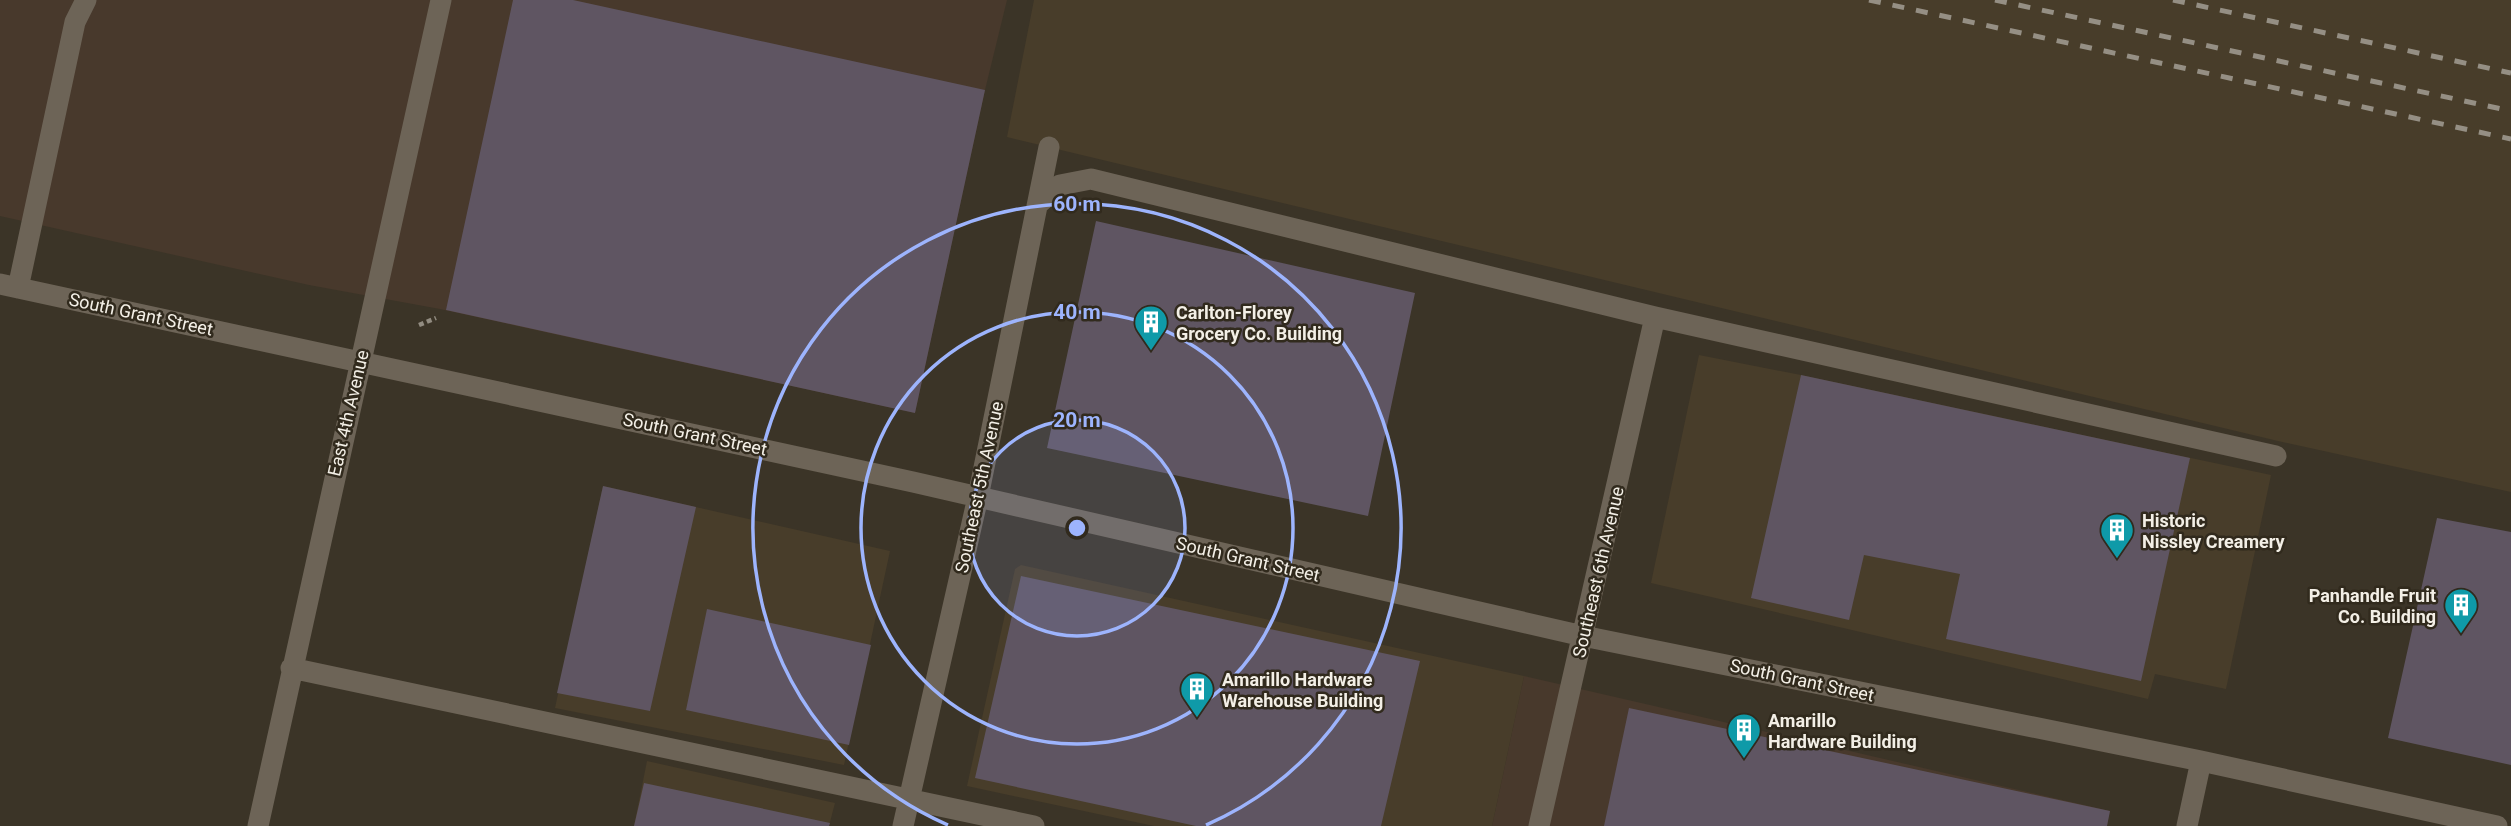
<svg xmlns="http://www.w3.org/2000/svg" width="2511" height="826" font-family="Roboto,sans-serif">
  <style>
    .commercial { fill: #48392c }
    .built { fill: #483d2a }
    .building { fill: #5f5562 }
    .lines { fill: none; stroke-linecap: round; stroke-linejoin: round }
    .path { stroke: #928c81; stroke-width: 4.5; stroke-dasharray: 5 3.5; stroke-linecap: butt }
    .minor { stroke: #6d6457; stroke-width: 21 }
    .rail { stroke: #958f84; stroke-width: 5; stroke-dasharray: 12 12; stroke-linecap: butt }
    .ring { fill: none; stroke: #9db4fd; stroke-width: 3.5 }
    .labels { text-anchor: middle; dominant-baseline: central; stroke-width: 5; stroke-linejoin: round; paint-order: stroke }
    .poi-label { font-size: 18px; font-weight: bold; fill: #f3efe6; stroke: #312a1d; text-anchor: start }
    .street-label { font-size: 18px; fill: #f3efe6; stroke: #312a1d }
    .centre { fill: #9db4fd; stroke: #312a1d; stroke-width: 3.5 }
    .ring-label { font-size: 21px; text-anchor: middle; font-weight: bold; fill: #9db4fd; stroke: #312a1d; stroke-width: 5; stroke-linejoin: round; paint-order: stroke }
  </style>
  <rect width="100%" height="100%" fill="#3b3427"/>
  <!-- commercial -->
  <path class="commercial" d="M0,0H1007L985,90L915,413L440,309L309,285L0,216Z
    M1524,676L2110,811L2107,826H1492Z"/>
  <!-- built -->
  <path class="built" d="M1034,0H2511V492L2278,441L1007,137Z
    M1699,355L1801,375L2271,475L2226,689L2155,674L2148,699L1651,583Z
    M603,486L890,551L844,765L555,708Z
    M1021,565L1524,676L1492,826H1154L967,786L1015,569Z
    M647,761L835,803L829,826H634Z"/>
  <!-- building -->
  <path class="building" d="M513,0H573L985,90L915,413L446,310Z
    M1096,221L1415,293L1368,516L1047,448Z
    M1801,375L2190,458L2141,681L1946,639L1960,574L1864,555L1849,620L1751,598Z
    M603,486L696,507L650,711L557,693Z
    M2437,518L2511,532V765L2388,738Z
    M1021,576L1420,661L1381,826H1196L975,778Z
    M707,609L871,645L849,745L686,710Z
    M1629,708L2110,811L2107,826H1604Z
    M644,783L830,823L829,826H634Z"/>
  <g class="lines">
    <!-- path -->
    <path class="path" d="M419,325L436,318"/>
    <!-- minor -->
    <path class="minor" d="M1038,204L1060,185L1091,179L1655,317L2276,456
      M0,284L913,482L1583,636L2201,761L2497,826
      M18,288L75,22L86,0
      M291,668L1034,826
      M258,826L441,0
      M903,826L978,497L1049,147
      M1539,826L1655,317
      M2187,826L2201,761"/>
    <!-- rail -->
    <path class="rail" d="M1869,0L2511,139
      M1995,0L2511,111
      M2173,0L2511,73"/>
  </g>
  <!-- distance rings -->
  <circle cx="1077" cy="528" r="108" fill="#9db4fd" fill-opacity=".12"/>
  <g class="ring">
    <circle cx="1077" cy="528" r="108"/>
    <circle cx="1077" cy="528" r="216"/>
    <path d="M948 825A324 324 0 1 1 1206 825"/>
  </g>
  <!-- icons -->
  <defs>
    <g id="building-pin" transform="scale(1.75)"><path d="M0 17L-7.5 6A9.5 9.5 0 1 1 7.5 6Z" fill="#0f9aa8" stroke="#312a1d"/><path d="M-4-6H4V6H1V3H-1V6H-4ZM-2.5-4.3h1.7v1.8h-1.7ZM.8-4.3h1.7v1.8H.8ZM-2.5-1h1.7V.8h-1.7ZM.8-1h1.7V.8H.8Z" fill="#fff"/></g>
  </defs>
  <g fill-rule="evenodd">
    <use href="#building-pin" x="1151" y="322"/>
    <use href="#building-pin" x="2117" y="530"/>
    <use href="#building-pin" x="2461" y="605"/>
    <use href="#building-pin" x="1197" y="689"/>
    <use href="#building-pin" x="1744" y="730"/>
  </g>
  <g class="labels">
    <!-- poi labels -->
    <g class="poi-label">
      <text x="1176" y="312">Carlton-Florey<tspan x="1176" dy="21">Grocery Co. Building</tspan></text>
      <text x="2142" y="520">Historic<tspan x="2142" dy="21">Nissley Creamery</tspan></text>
      <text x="2436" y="595" text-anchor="end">Panhandle Fruit<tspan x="2436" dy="21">Co. Building</tspan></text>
      <text x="1222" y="679">Amarillo Hardware<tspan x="1222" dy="21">Warehouse Building</tspan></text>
      <text x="1768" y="720">Amarillo<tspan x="1768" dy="21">Hardware Building</tspan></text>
    </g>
    <!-- street labels -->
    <g class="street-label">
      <text transform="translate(141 314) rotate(12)">South Grant Street</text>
      <text transform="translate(348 413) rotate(-77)">East 4th Avenue</text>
      <text transform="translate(695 434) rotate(12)">South Grant Street</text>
      <text transform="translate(979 487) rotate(-78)">Southeast 5th Avenue</text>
      <text transform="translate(1248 559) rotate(13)">South Grant Street</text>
      <text transform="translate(1598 572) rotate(-77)">Southeast 6th Avenue</text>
      <text transform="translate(1802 680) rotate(12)">South Grant Street</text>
    </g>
  </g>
  <circle cx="1077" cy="528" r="10" class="centre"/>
  <g class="ring-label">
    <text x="1077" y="211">60 m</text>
    <text x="1077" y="319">40 m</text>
    <text x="1077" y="427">20 m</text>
  </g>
</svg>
